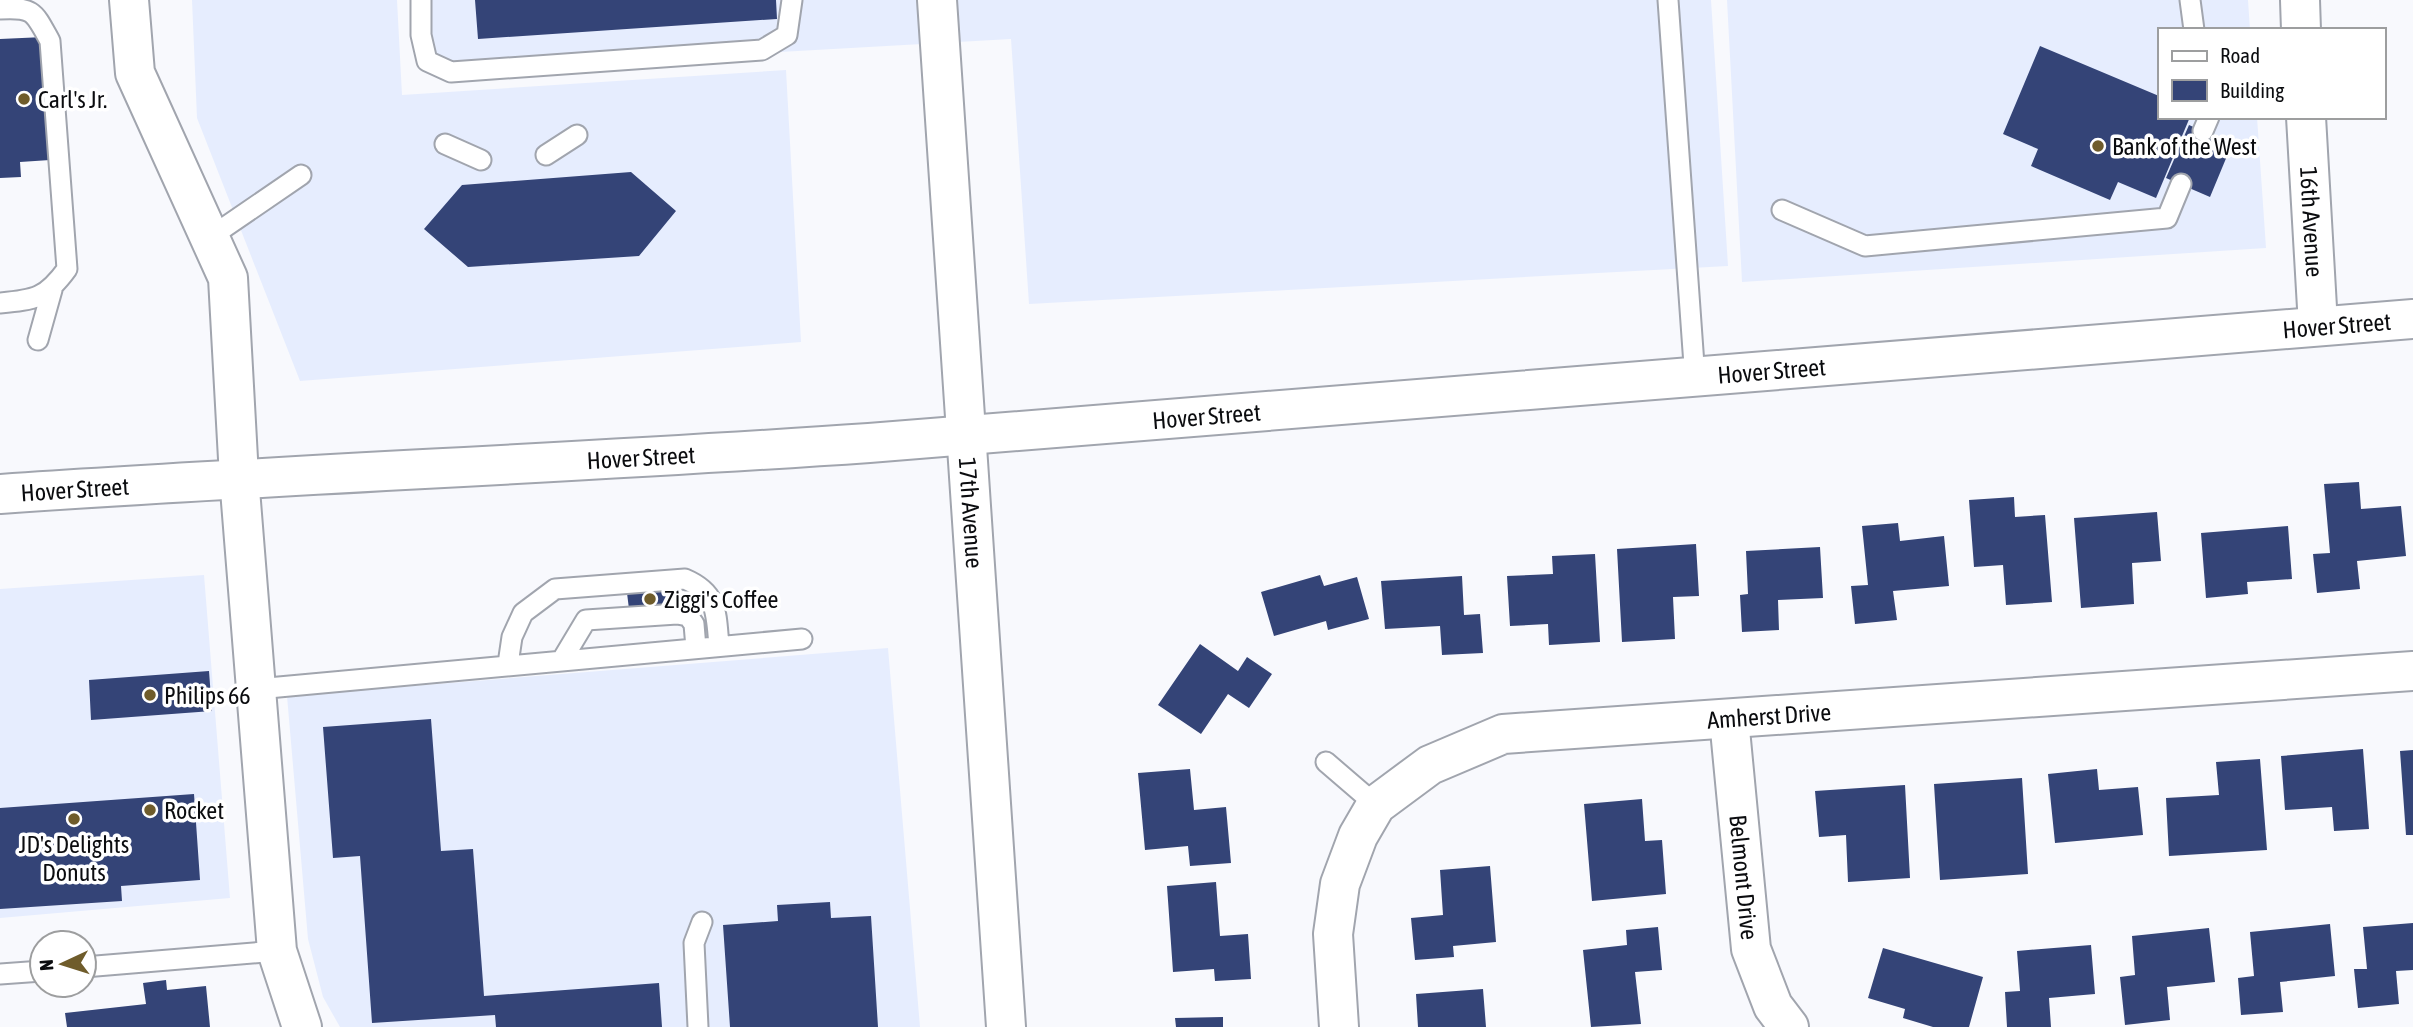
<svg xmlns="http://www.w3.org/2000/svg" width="2413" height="1027" font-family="'Asap Condensed',sans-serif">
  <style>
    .built { fill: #e6edfe }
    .building { fill: #344477 }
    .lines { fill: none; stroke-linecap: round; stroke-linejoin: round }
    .lane-casing { stroke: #a1a5ae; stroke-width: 23 }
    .street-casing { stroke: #a1a5ae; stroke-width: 42 }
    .secondary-casing { stroke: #a1a5ae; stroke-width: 42 }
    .lane { stroke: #fff; stroke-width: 19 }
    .street { stroke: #fff; stroke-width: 38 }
    .secondary { stroke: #fff; stroke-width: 38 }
    .poi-dot { fill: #6f5c2b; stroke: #fff; stroke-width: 2.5 }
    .labels { text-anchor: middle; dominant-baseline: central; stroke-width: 7; stroke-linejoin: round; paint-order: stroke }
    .poi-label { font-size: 24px; fill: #0b0c0f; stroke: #fff; text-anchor: start }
    .street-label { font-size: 24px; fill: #0b0c0f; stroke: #fff }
  </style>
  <rect width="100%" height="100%" fill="#f8f9fd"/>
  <!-- built -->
  <path class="built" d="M192,0H397L402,95L786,70L801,342L300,381L197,118Z
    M421,0H1711L1728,266L1029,304L1011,39L425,72Z
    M1727,0H2248L2250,30H2159V117H2257L2266,248L1742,282Z
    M204,575L230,898L0,918V589Z
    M888,648L920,1027H340L323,997L308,939L287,696Z"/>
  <!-- building -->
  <path class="building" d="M475,0H776L777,19L478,39Z
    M44,37L50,160L20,162L21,177L0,178V39Z
    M2040,46L2159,96V117H2190L2156,198L2118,182L2110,200L2031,166L2038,149L2003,134Z
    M2189,125L2232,144L2210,197L2166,178Z
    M631,172L676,211L639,256L468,267L424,229L462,185Z
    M2359,482L2361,509L2401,506L2406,556L2357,561L2360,589L2317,593L2313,554L2330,553L2324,484Z
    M2014,497L2015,517L2045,515L2052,602L2006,605L2003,565L1974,567L1969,500Z
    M2157,512L2161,561L2132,563L2134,604L2081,608L2074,518Z
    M1898,523L1900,541L1944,536L1949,586L1893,591L1897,620L1855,624L1851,586L1868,585L1862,526Z
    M2288,526L2292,579L2247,582L2248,594L2206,598L2201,533Z
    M1696,544L1699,596L1673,597L1675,639L1622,642L1617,549Z
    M1820,547L1823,598L1778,600L1779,630L1742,632L1740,595L1748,594L1746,551Z
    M1595,554L1600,642L1549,645L1548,624L1510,626L1507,576L1553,574L1552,556Z
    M1320,575L1324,586L1357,577L1369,619L1328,630L1326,621L1274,636L1261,592Z
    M1462,576L1464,615L1480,614L1483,653L1442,655L1440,626L1385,629L1381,581Z
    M672,589L673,605L629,609L627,593Z
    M1200,644L1238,671L1247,657L1272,674L1249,708L1228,694L1201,734L1158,705Z
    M209,671L212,711L91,720L89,680Z
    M431,719L441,851L473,849L484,996L659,983L662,1027H496L495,1015L372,1023L360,856L333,858L323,727Z
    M2363,749L2369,829L2334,831L2332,807L2285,810L2281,756Z
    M2413,750V835H2406L2400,751Z
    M2260,759L2267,850L2169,856L2166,798L2219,795L2216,762Z
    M1190,769L1194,810L1226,807L1231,863L1190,866L1188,846L1145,850L1138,773Z
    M2097,769L2099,790L2138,787L2143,835L2055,843L2048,774Z
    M2022,778L2028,874L1940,880L1934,784Z
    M1905,785L1910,878L1848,882L1846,835L1819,837L1815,791Z
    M194,794L200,880L121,886L122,901L0,909V808Z
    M1642,799L1645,841L1662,840L1666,894L1592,901L1584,804Z
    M1490,866L1496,942L1453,946L1454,957L1415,960L1411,918L1443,915L1440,870Z
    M1216,882L1220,936L1248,934L1251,979L1215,981L1214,969L1173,972L1167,886Z
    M830,902L831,918L871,916L878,1027H730L723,925L778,921L777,905Z
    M2413,923V970L2396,971L2399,1004L2358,1008L2354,969H2367L2363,927Z
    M2330,924L2335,976L2280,982L2283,1012L2241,1015L2238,978L2254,976L2250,932Z
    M1658,927L1662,970L1635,972L1641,1024L1591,1027L1583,950L1627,945L1626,930Z
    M2209,928L2215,982L2167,987L2170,1020L2125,1025L2120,977L2135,975L2132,936Z
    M2091,945L2095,994L2049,998L2051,1027H2007L2005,992L2020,991L2017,951Z
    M1883,948L1983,977L1969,1027H1933L1903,1018L1905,1009L1868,998Z
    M166,980L167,990L206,986L210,1027H67L65,1013L146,1004L143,983Z
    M1483,989L1486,1027H1418L1416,994Z
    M1223,1017V1027H1176L1175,1018Z"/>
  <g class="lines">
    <!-- lane casing -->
    <g class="lane-casing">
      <path id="lane" d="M421,0V35L427,61L451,72L762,50L787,35L792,0
        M1668,0L1695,379
        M2190,0L2194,30
        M0,9C34,7 34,12 50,41L67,269C46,298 35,300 0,303
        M2203,131L2209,117
        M445,144L481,160
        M546,155L577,135
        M1782,210L1865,246L2167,218L2181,184
        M209,238L301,175
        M38,340L52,290
        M562,660L586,620L677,614L688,616L694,624L696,648
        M508,664L512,637L523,613L555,589L685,579C718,593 716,613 719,646
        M257,689L802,639
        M1326,762L1376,805
        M84,967L277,951
        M0,974L42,971
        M698,1027L694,943L702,922"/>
    </g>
    <!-- street casing -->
    <g class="street-casing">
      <g id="street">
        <path d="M129,0L135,73L228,278L239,477L277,951L302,1027"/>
        <path d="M2300,0L2301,30"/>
        <path id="s1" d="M2306,117L2318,325"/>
        <path id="s2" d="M1729,719L1751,949L1773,1006L1789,1027"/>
        <path id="s3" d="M1339,1027L1333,934L1340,884L1358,836L1376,805L1430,765L1503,734L2413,671"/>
      </g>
    </g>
    <!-- secondary casing -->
    <g class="secondary-casing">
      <g id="secondary">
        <path id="s4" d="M937,0L1006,1027"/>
        <path id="s5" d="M0,494C290,474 580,463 869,443L2413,319"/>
      </g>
    </g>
    <!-- lane -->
    <use href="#lane" class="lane"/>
    <!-- street -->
    <use href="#street" class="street"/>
    <!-- secondary -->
    <use href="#secondary" class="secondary"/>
  </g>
  <!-- markers -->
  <g class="poi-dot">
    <circle cx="24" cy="99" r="7"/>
    <circle cx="2098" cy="146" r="7"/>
    <circle cx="650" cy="599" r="7"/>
    <circle cx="150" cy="695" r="7"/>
    <circle cx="150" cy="810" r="7"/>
    <circle cx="74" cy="819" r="7"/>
  </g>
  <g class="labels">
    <!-- poi labels -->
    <g class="poi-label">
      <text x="38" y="99">Carl's Jr.</text>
      <text x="2112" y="146">Bank of the West</text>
      <text x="664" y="599">Ziggi's Coffee</text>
      <text x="164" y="695">Philips 66</text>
      <text x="164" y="810">Rocket</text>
      <text x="74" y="844" text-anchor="middle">JD's Delights<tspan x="74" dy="28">Donuts</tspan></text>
    </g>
    <!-- street labels -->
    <g class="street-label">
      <text stroke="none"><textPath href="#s1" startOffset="105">16th Avenue</textPath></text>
      <text stroke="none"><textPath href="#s5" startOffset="2343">Hover Street</textPath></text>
      <text stroke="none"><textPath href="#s5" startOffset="1776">Hover Street</textPath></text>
      <text stroke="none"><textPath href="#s5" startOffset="1209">Hover Street</textPath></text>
      <text stroke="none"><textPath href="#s5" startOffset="642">Hover Street</textPath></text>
      <text stroke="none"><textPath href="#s5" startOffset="75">Hover Street</textPath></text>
      <text stroke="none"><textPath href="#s4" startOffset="514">17th Avenue</textPath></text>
      <text stroke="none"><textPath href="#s3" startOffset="644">Amherst Drive</textPath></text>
      <text stroke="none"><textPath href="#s2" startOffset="159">Belmont Drive</textPath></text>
    </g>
  </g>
  <!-- legend -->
  <rect x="2158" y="28" width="228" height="91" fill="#ffffff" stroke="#9d9e9f" stroke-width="2"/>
  <rect x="2172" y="51" width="35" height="10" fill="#ffffff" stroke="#9d9e9f" stroke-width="2"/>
  <text x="2220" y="63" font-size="21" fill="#0b0c0f">Road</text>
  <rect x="2172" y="80" width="35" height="21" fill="#344477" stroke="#9d9e9f" stroke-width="2"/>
  <text x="2220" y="98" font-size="21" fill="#0b0c0f">Building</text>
  <!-- north arrow -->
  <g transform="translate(63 964) rotate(266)"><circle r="33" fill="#ffffff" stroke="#9d9e9f" stroke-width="2"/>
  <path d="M0-5L12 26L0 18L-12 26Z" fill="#6f5c2b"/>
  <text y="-10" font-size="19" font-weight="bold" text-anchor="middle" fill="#0b0c0f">N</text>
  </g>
</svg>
